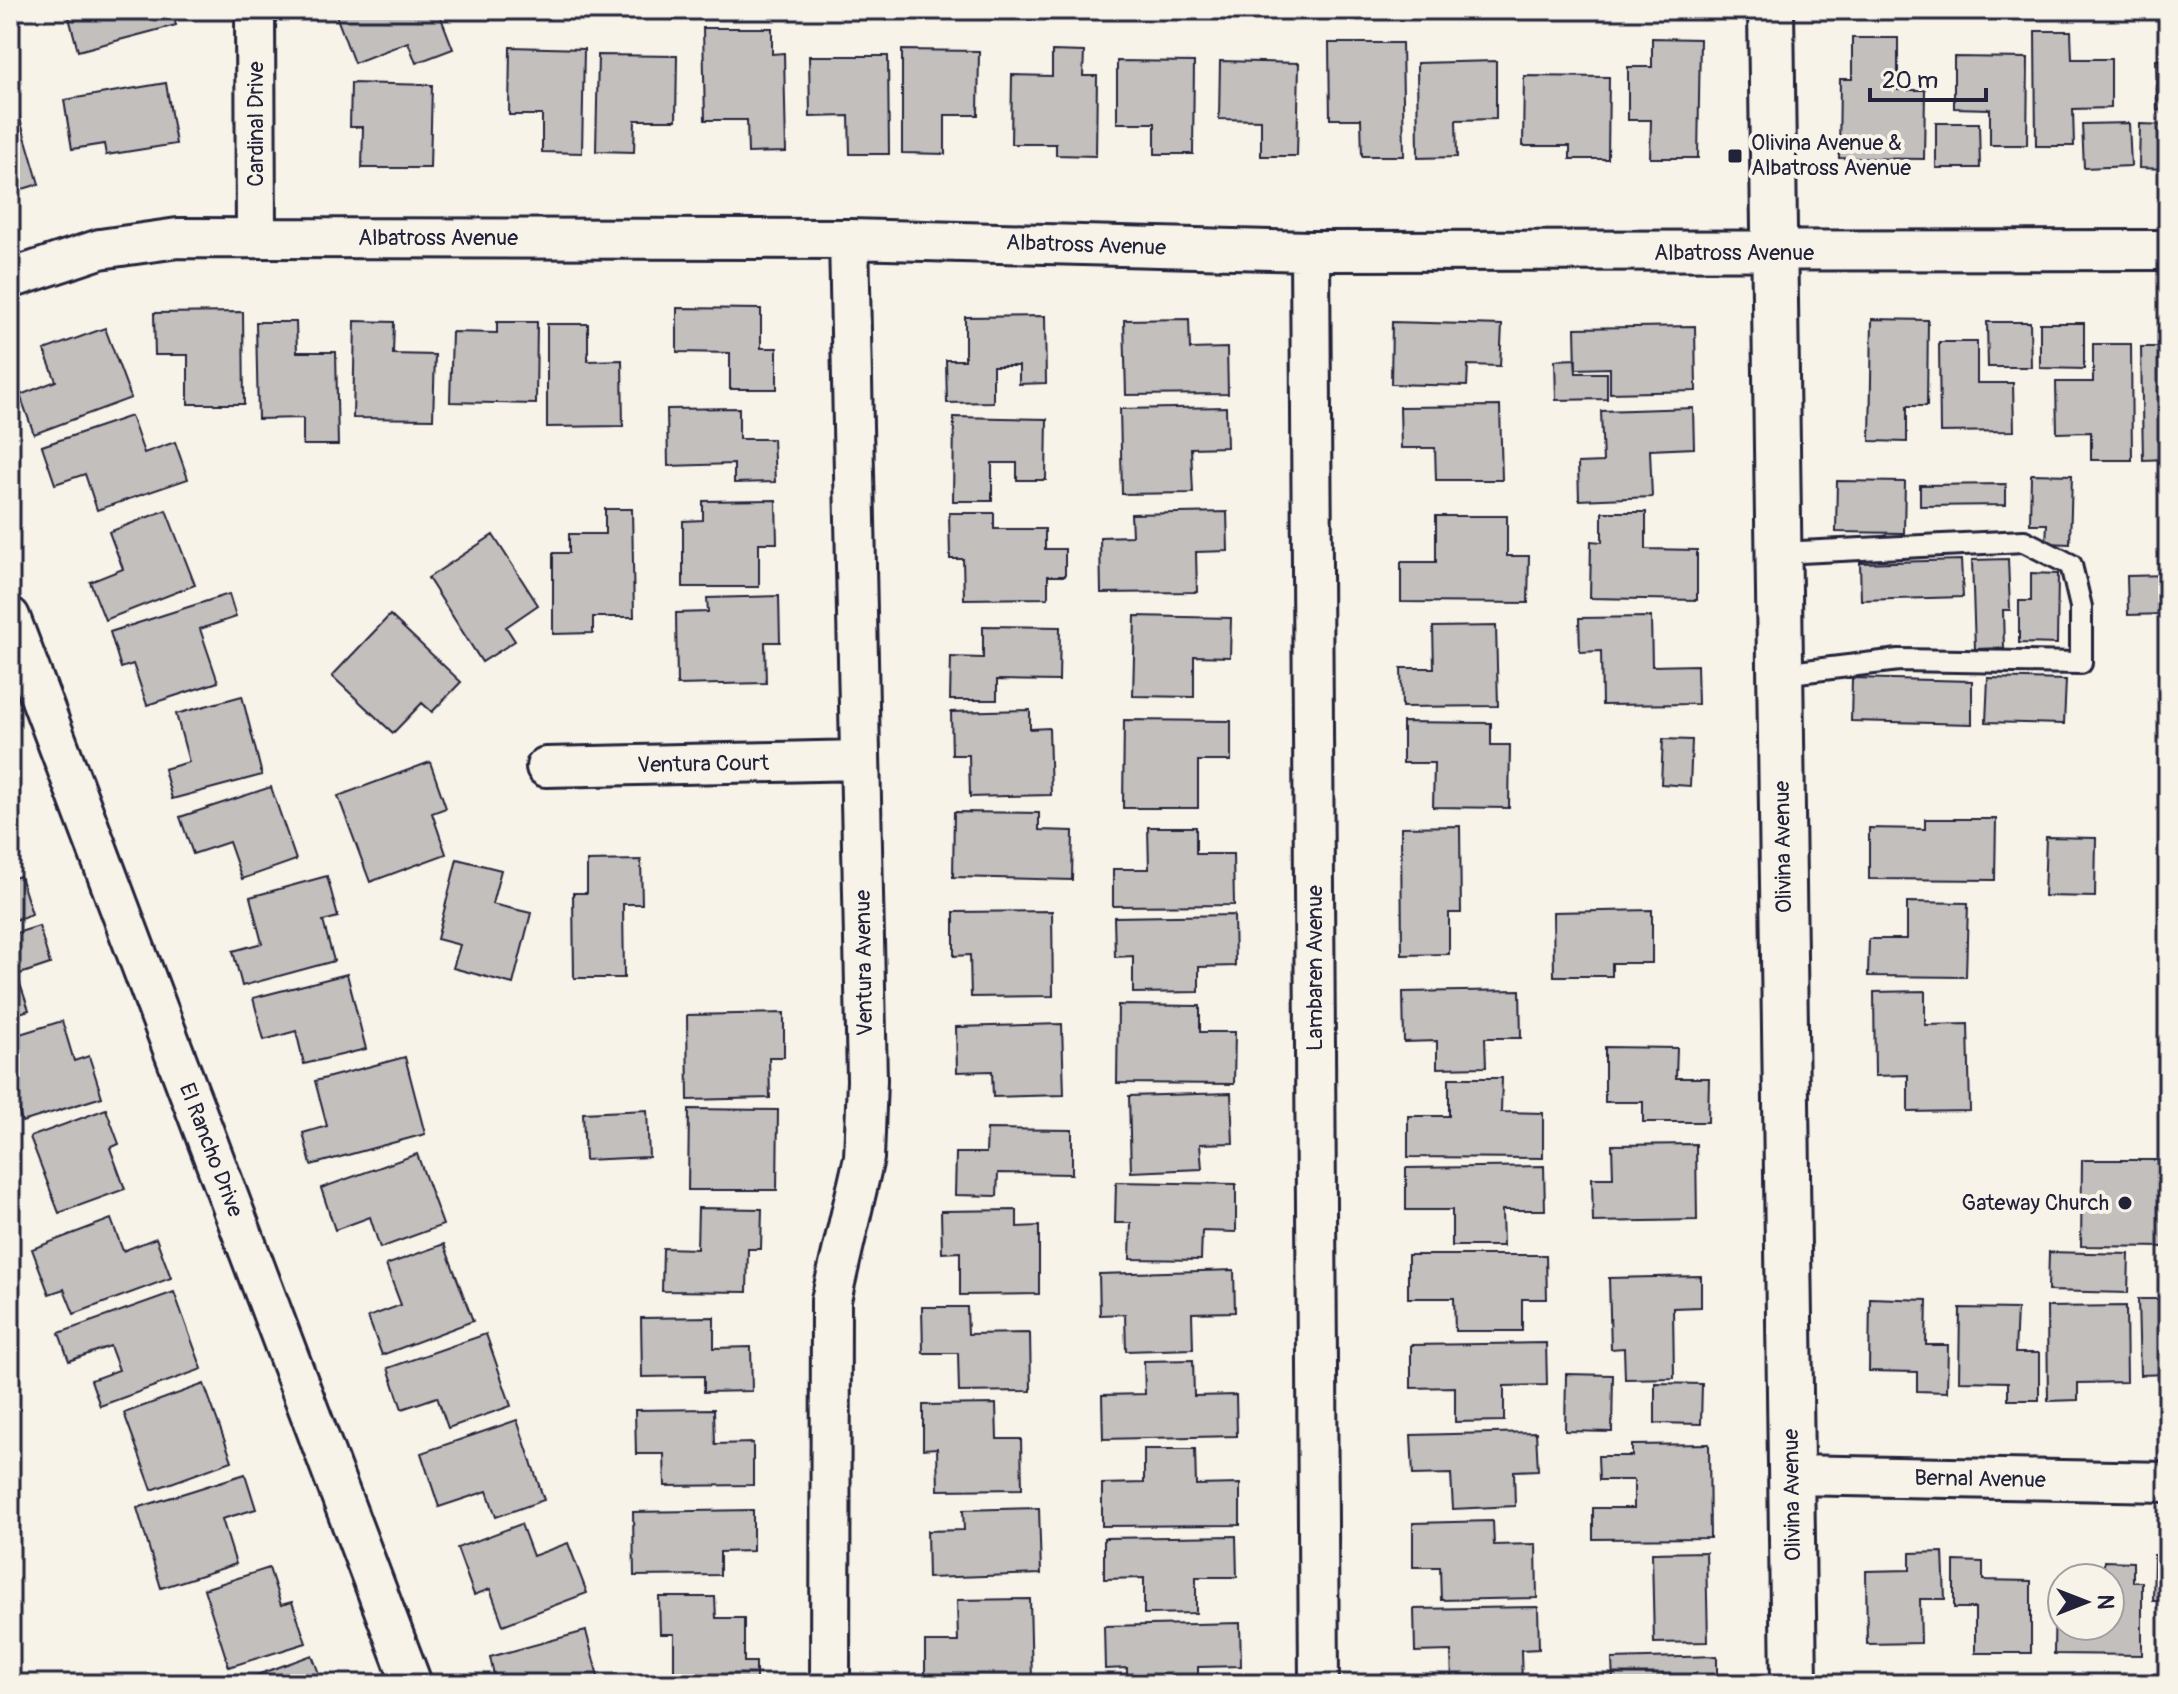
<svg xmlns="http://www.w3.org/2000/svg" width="2178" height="1694" font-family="Pangolin,sans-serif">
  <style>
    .building { fill: #c2bfbd; stroke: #22223b; stroke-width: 2 }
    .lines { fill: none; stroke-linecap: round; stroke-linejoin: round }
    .lane-casing { stroke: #22223b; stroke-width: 26 }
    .street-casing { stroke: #22223b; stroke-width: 44 }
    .secondary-casing { stroke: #22223b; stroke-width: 50 }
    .lane { stroke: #f7f3e8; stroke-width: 20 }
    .street { stroke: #f7f3e8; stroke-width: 38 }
    .secondary { stroke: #f7f3e8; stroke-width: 44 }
    .poi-dot { fill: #22223b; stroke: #f7f3e8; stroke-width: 3 }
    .labels { text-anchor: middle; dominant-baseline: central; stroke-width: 8; stroke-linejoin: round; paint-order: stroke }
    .street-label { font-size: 22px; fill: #22223b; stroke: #f7f3e8 }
    .poi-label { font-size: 22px; fill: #22223b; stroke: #f7f3e8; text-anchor: start }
  </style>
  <rect width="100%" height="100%" fill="#f7f3e8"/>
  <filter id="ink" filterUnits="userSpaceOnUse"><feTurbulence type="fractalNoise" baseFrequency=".0125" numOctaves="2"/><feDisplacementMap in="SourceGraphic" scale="16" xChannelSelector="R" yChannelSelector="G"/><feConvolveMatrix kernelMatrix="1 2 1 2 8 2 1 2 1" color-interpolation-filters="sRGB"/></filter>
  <g filter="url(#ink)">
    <!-- building -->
    <path class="building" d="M67,10H172L176,25L78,51Z
      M334,10H438L453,49L416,63L408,42L354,63Z
      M1588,10H1639V12L1589,14Z
      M703,28H772V54L784,53L786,152L748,153L747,120H705Z
      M2035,31H2071L2072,59H2111V108L2073,109L2074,146H2036Z
      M1652,38L1700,39L1698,158H1650L1651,120H1628V67H1652Z
      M1852,38H1898V90H1925L1924,159L1839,158L1840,79H1852Z
      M1329,43H1402L1404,156H1362L1361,119H1330Z
      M510,47L584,49L582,153L542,152V115H509Z
      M902,50L979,51L978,115H945V154L902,153Z
      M1052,51L1084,52L1083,76H1097L1096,156L1056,155V144H1011L1012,75L1052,76Z
      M598,55L677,56L676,120H635L634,152L596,151Z
      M809,56H888L889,154H850L849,116L810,117Z
      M1954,57L2028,58L2027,145H1990V109L1954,108Z
      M2156,60H2168V109L2157,110Z
      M1117,61L1194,62L1193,154H1155V123H1117Z
      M1220,61L1299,63L1297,156H1261V120L1219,119Z
      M1496,61V119L1456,120L1457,157L1418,158L1417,63Z
      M1524,76L1609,77L1608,159H1570V146H1523Z
      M166,83L176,144L106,155L104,144L72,149L64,100Z
      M351,83L432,85L430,168H362L363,127H350Z
      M17,109L39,184L10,193V111Z
      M1936,123H1979L1980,168H1936Z
      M2129,123L2131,166L2084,168L2082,124Z
      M2140,124L2168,125V169L2139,168Z
      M677,308L761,309V348H777V389H730V353L677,352Z
      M243,312L244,404H188V355H155L154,313Z
      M1045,316L1046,383L1019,384V366H993V402L947,403L946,360H965V317Z
      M1189,319L1190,349L1227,348L1228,394L1126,395L1124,320Z
      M1872,319L1928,320L1927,406H1907V442L1870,441Z
      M355,321L394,322L393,354L435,355L433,419L353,418Z
      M256,322H296L297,352H336L338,445H303V418L258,419Z
      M497,322H537L536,404L450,402L452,332L497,333Z
      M1392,322L1502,325L1500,366L1468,365L1467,386L1391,384Z
      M1987,322H2030L2031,367H1988Z
      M2040,323H2084V369L2040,368Z
      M547,324H588V361L622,360L623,426L547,427Z
      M1695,326L1696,391L1610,393V368L1576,369L1575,328Z
      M105,328L131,398L34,434L20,395L56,381L44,350Z
      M1939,342H1977V383H2013L2014,431L1940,432Z
      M2093,344H2131L2132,460H2091V432L2057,433L2056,382H2093Z
      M2141,347H2168V459L2143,460Z
      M1575,359L1576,373H1607V399L1556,400L1555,360Z
      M1500,406L1502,480H1436L1435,448H1401L1400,407Z
      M1226,407L1227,447L1191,448L1193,493L1122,494L1120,409Z
      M739,408V439H773L775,482L734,483V464L668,466L667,409Z
      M1693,408L1694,448L1650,450L1652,497L1579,500L1578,463L1603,462L1601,411Z
      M131,416L144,453L175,442L188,479L97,510L85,474L55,484L42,446Z
      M954,417L1047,419L1046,480H1017V463H992V501H953Z
      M2031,474L2072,475L2070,544L2046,543L2047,524H2030Z
      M1837,481L1905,482L1904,533L1836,532Z
      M2006,484V505L1920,506V485Z
      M776,500L777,543H759V587H683V521L703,520V501Z
      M605,509H632L634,617H593V633L553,634V553H569V534H605Z
      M166,510L195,585L105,620L90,582L123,569L109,532Z
      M1227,512L1228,551L1196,552L1197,592L1101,593L1100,537L1132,536L1131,514Z
      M1602,512H1646V549L1697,550V600L1590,598L1591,541L1602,542Z
      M949,513H994V529H1045V549H1065V576H1048V598L964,599L963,559H950Z
      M1436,516H1507V556H1529L1528,603L1401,602V562H1436Z
      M493,535L538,605L506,627L515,641L482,662L428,578Z
      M2008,559L2010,610H2003L2004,648L1975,649L1972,560Z
      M1961,560L1963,597L1861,600L1860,563Z
      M2031,573L2058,574L2057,644L2019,643V601H2031Z
      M2168,575V614L2128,615L2127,576Z
      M229,594L236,617L200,629L218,682L147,705L133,664L121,668L110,632Z
      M779,596L780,642H765L766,683L677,685L676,613L708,612L707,598Z
      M390,615L461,682L432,712L422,703L393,733L332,676Z
      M1135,616L1231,618L1230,657L1194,656V697L1133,696Z
      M1651,617L1652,666L1697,665L1698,704L1602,705L1601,651L1580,652L1579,618Z
      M983,626L1060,627L1059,681L997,680V700H950L951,657L983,658Z
      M1496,626L1498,706L1402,707L1401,668H1434L1433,627Z
      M1852,678L1972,681V724L1851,721Z
      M1988,678L2066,680L2064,724L1986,722Z
      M242,696L262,775L172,799L164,769L189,762L176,714Z
      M1030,710V729L1049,728L1051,795L970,797L969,755H952L951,712Z
      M1124,720L1231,721V761H1198V808H1123Z
      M1403,722L1491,723V745H1510L1509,808L1433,807L1434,763H1403Z
      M1663,739L1692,740L1690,786L1661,784Z
      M430,762L446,808L432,813L446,854L370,882L338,796Z
      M271,787L296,860L242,879L229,842L193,854L180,817Z
      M954,812L1039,813V830L1073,831L1072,880L953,877Z
      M1925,819H1996L1995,880L1869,879V828L1925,829Z
      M1460,826L1461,913H1449V954L1402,955L1401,827Z
      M1148,827H1196V854H1233L1234,905L1113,906V869H1149Z
      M2046,837L2096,838L2095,897L2044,896Z
      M457,859L501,870L492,904L531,913L513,984L453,968L460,945L437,939Z
      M641,860L642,904H623L624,978H574L573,893H587V861Z
      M20,876L32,914L10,922V879Z
      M327,876L338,917L323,921L334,961L242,986L233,951L262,943L250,897Z
      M1907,902L1968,903L1966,977L1868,976L1869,939H1907Z
      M1652,910V963H1612V976H1554L1553,912Z
      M1052,911L1053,996L971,997L970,955L954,956V912Z
      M1234,915L1235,966L1199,967V992L1133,993V956L1115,957L1114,917Z
      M39,926L50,964L17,975L29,1010L10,1016V935Z
      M347,974L366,1049L304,1064L296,1031L264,1040L253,998Z
      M1520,990L1521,1038H1485L1486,1067L1437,1068V1041L1404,1042L1403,992Z
      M1925,991V1025L1968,1024L1970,1111L1908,1112V1075L1875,1076L1874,992Z
      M1118,1005L1200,1006V1032H1235L1234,1084L1117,1083Z
      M784,1013V1057H769L770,1098L688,1100L687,1015Z
      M62,1021L74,1061L89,1056L102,1097L22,1122L10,1083V1037Z
      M1062,1024L1064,1095L993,1097L992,1071L957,1072L956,1027Z
      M1605,1047L1677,1048L1676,1078H1709L1708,1122H1643V1102H1605Z
      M405,1057L425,1134L311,1165L303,1133L327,1126L315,1081Z
      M1449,1078H1502L1501,1112L1543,1113V1158L1408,1157V1116H1449Z
      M1231,1093L1233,1143L1200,1144L1202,1169L1131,1172L1129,1096Z
      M106,1109L119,1144L110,1148L125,1189L59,1213L30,1137Z
      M689,1109L778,1110L777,1190H688Z
      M647,1110L649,1157L585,1160L583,1113Z
      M987,1129L1072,1130V1174L998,1173L997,1196L955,1195L956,1153H986Z
      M1696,1144L1697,1220L1593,1222L1592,1178H1613L1612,1145Z
      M417,1154L443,1225L380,1248L370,1217L335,1230L321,1188Z
      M2082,1160H2168V1247L2081,1246Z
      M1544,1166L1545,1210H1502L1503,1246H1452V1210H1406V1168Z
      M1116,1182L1236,1184V1232L1202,1231L1201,1260L1130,1259L1131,1223H1115Z
      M698,1208L762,1209L761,1249H748L747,1292L662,1291L663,1248L697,1249Z
      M1017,1210V1227L1039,1226V1294L960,1295V1252L942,1253L941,1211Z
      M111,1219L123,1251L156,1238L171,1278L74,1314L64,1289L49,1294L32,1249Z
      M444,1244L473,1321L382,1355L368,1317L401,1305L386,1265Z
      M2049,1252L2129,1254L2128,1293L2048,1291Z
      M1408,1255H1546L1547,1299H1522V1331H1455L1454,1298H1408Z
      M1234,1270L1235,1312L1192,1313L1193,1349L1126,1351L1125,1314L1100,1315L1099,1274Z
      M1701,1276V1307L1673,1308L1674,1378L1625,1379L1624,1348L1611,1349L1609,1278Z
      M174,1292L202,1369L100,1406L91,1380L119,1370L110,1346L69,1361L59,1333Z
      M1870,1298L1927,1300L1926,1345H1948L1947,1392L1917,1391V1372L1869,1371Z
      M2138,1299H2168V1374L2140,1375Z
      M2126,1306L2127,1382L2078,1383V1400L2048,1401L2047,1307Z
      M922,1307H967L968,1334L1030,1333L1031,1391L959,1392L958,1353H923Z
      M1960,1308L2017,1309L2015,1353H2039V1400H2008V1382L1959,1381Z
      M714,1317V1348L751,1347L752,1391L704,1392V1376L642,1377L641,1318Z
      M486,1334L511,1406L448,1428L437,1397L402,1409L388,1368Z
      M1546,1343L1547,1385L1504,1386V1421L1455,1422V1387L1411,1388V1345Z
      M1193,1360L1194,1396L1236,1395L1237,1436L1103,1439L1102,1395L1145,1394L1144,1361Z
      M1566,1374L1613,1375L1612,1432L1565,1431Z
      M1655,1383L1702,1384L1701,1424L1655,1423Z
      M204,1384L232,1461L152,1490L124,1413Z
      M996,1404L997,1439H1021L1022,1489L938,1490L937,1448L923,1449V1405Z
      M714,1409L715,1444L753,1443V1485L665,1486L664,1454H636L635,1410Z
      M517,1420L544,1500L496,1517L487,1491L439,1507L421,1453Z
      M1536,1432L1538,1470L1514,1471L1515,1506L1453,1509L1451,1474L1413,1475L1411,1435Z
      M1709,1444L1710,1538L1593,1539V1508H1634V1480H1599L1598,1456H1632V1445Z
      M1144,1449H1195L1196,1485L1240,1484V1525L1102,1526V1484L1144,1483Z
      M245,1474L256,1509L222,1519L236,1564L161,1588L137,1508Z
      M1039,1508L1041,1574L928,1578L927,1531L964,1530L963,1510Z
      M753,1510V1551L720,1552V1575L634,1576L633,1512Z
      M1493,1521L1494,1545L1536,1544L1537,1598L1441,1600L1440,1567H1413V1523Z
      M521,1524L533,1556L568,1543L587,1593L503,1625L490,1589L474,1595L457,1548Z
      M1236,1536L1237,1577H1196V1613L1144,1614V1578L1104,1579V1538Z
      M1706,1552L1708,1642L1654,1643L1652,1553Z
      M1943,1552L1945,1599H1920L1921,1643L1867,1644L1866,1571L1910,1570V1553Z
      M2154,1555H2168V1601H2153Z
      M1954,1561L1983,1562V1580L2031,1581V1653H1975V1608H1954Z
      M2104,1561L2133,1562V1582H2142V1655L2054,1654L2055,1584H2062V1626H2110V1578H2104Z
      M269,1568L281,1605L292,1602L306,1643L229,1667L204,1589Z
      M659,1597H715L716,1618H744V1662H756V1684H674V1634H660Z
      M1030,1599L1032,1680L925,1682V1642H958L957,1600Z
      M1538,1607L1539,1649L1521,1650L1522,1684H1452L1451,1651L1415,1652L1414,1609Z
      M1240,1623L1241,1666L1198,1667V1684H1127V1668L1105,1669L1104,1626Z
      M586,1631L600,1684H496L490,1657Z
      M312,1655L323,1684H232Z
      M1717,1656V1684H1613L1612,1659Z"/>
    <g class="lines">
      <!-- lane casing -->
      <g class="lane-casing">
        <path id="lane" d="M1780,553L2024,541L2071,565L2081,607V663L1899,660L1781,674"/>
      </g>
      <!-- street casing -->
      <g class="street-casing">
        <path id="street" d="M255,10L256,238
          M1310,251L1319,1684
          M10,279L100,249L178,238L849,239L1310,251L2168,250
          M10,617L412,1684
          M546,767L860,760
          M1791,1475L2168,1482
          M830,1684L831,1300L864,1158L867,1080L849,239"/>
      </g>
      <!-- secondary casing -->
      <g class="secondary-casing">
        <path id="secondary" d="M1771,10L1794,1684"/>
      </g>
      <!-- lane -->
      <use href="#lane" class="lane"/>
      <!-- street -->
      <use href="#street" class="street"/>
      <!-- secondary -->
      <use href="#secondary" class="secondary"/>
    </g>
  </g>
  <!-- markers -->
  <g class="poi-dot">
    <rect x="1727" y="148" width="16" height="16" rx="4"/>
    <circle cx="2125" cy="1203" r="8"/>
  </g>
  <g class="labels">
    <!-- street labels -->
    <g class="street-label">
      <text transform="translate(256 124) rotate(-90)">Cardinal Drive</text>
      <text x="438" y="238">Albatross Avenue</text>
      <text transform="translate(1086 245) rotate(2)">Albatross Avenue</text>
      <text x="1734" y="253">Albatross Avenue</text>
      <text transform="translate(703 764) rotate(-1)">Ventura Court</text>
      <text transform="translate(1783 847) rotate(-91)">Olivina Avenue</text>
      <text transform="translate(864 963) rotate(-91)">Ventura Avenue</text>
      <text transform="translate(1315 968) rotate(-90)">Lambaren Avenue</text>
      <text transform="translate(211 1150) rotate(69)">El Rancho Drive</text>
      <text transform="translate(1980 1479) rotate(1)">Bernal Avenue</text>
      <text transform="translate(1792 1495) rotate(-91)">Olivina Avenue</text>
    </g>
    <!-- poi labels -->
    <g class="poi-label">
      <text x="1751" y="143">Olivina Avenue &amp;<tspan x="1751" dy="25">Albatross Avenue</tspan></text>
      <text x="2109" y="1203" text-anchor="end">Gateway Church</text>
    </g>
  </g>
  <!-- margin -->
  <rect width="2178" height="1694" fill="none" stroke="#f7f3e8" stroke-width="40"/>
  <rect x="20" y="20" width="2138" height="1654" fill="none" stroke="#22223b" stroke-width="3" filter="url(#ink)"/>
  <!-- north arrow -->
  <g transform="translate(2086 1602) rotate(90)"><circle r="38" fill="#f7f3e8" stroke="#a29fa3" stroke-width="2"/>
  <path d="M0-6L14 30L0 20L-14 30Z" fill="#22223b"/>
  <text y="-12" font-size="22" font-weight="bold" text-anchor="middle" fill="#22223b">N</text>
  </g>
  <!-- scale -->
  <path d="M1870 88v12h116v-12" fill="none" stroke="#22223b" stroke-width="4"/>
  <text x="1882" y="88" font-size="24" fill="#22223b" stroke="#f7f3e8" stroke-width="6" paint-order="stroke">20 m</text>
</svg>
